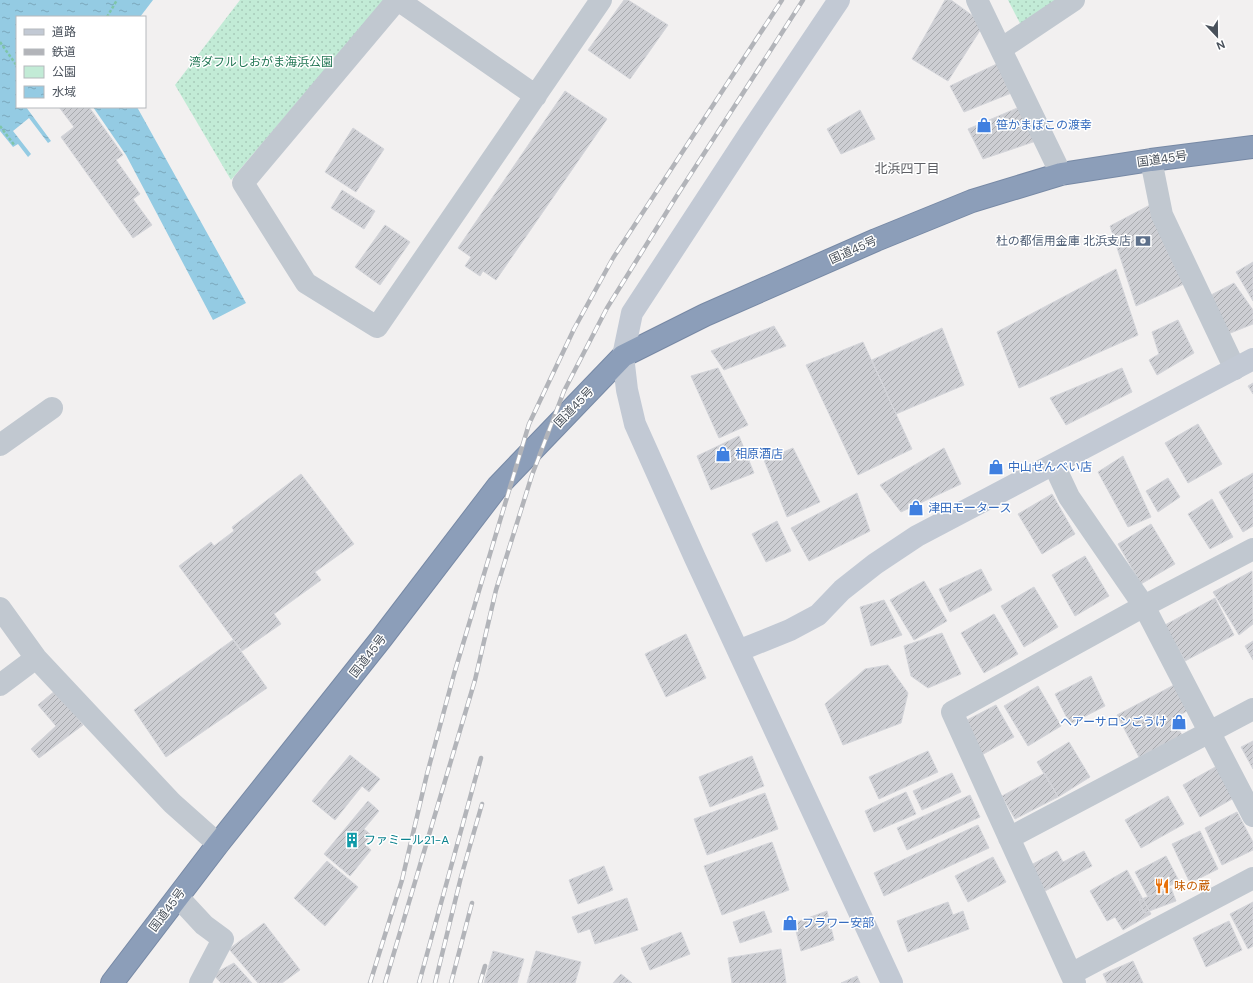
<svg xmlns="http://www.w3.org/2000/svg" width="1253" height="983" font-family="'DM Sans','Noto Sans JP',sans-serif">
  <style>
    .green { fill: url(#green-dots) }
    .water { fill: url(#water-ripples) }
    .building { fill: url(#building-hatch); stroke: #d4d5da }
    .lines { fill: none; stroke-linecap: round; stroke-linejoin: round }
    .highway-casing { stroke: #7789a5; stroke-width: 24 }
    .path { stroke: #7ec5a9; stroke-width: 2.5; stroke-dasharray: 3 2; stroke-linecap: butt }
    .street { stroke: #c1c8d0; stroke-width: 22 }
    .secondary { stroke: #c2c9d4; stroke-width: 22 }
    .highway { stroke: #8c9eb9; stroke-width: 22 }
    .rail-casing { stroke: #b2b4b9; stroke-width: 4.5 }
    .rail { stroke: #fff; stroke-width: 3; stroke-dasharray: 9; stroke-linecap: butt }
    .labels { text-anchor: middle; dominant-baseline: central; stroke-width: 3; stroke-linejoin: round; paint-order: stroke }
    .park-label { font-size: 12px; fill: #217654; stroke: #fff }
    .shop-label { font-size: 12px; fill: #366cbe; stroke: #fff; text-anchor: start }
    .street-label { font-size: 12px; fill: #49515b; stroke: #fff }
    .service-label { font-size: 12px; fill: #4e5e75; stroke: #fff; text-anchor: end }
    .culture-label { font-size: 12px; fill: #0d838f; stroke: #fff; text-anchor: start }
    .food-label { font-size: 12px; fill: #c56008; stroke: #fff; text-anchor: start }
    .neighbourhood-label { font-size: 13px; fill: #5d5f64; stroke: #fff }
  </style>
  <defs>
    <pattern id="green-dots" width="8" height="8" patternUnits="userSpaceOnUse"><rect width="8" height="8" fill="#c2ebd6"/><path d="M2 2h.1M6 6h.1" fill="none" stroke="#a8cbba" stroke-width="1.8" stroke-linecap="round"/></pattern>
    <pattern id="water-ripples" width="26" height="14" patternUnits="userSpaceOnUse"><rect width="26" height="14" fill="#94cbe3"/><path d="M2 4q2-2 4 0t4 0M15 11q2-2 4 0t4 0" fill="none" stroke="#7ba7bb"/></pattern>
    <pattern id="building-hatch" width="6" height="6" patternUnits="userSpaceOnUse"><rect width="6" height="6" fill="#cdced3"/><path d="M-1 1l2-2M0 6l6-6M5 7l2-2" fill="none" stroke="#a8aaae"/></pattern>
  </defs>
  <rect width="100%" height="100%" fill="#f2f0f0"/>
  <!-- green -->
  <path class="green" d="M240,0H384L231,180L175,85Z
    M1008,0H1063L1024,31Z"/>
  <!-- water -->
  <path class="water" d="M0,0H153L140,17H17V107H26L51,141L48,143L29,118L13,131L31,154L28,157L18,144L13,147L0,131Z
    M93,107H137L246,303L213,320L126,155Z"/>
  <!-- building -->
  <path class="building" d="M624,0H628L668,25L630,79L588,50Z
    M945,0H951L984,24L948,81L912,59Z
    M1001,62L1014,92L964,112L950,86Z
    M565,91L607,119L496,280L483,271L480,276L465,266L471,257L458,248Z
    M1022,106L1039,140L983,159L968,129Z
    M59,107H89L123,155L116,160L140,194L133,199L152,225L133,238L61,137L74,127Z
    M860,110L875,139L841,154L827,129Z
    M353,128L384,149L356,192L325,172Z
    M342,190L375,211L364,229L331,208Z
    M1152,204L1186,283L1136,306L1110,226Z
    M385,225L410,242L380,285L355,267Z
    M1253,262V301L1236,272Z
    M1116,269L1138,335L1019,388L997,332Z
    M1234,283L1253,310V324L1228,334L1211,295Z
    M1178,320L1194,353L1157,375L1149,360L1159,354L1152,332Z
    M774,326L786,346L724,370L711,351Z
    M942,328L964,385L896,414L872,360Z
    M863,342L912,449L858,475L806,365Z
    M718,368L748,425L719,438L691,376Z
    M1122,368L1132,392L1066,425L1050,398Z
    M1253,383V394L1248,386Z
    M1198,424L1222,464L1188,483L1165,443Z
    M739,436L754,473L711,490L697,456Z
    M793,448L820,502L787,517L764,460Z
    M944,448L961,484L901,512L880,485Z
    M1123,456L1151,517L1128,527L1098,472Z
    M1253,473V526L1243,532L1219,492Z
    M301,474L354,544L315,572L321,580L274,614L281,624L242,651L179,566L211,542L214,546L234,531L232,527Z
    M1168,478L1180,497L1158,512L1146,491Z
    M857,493L870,531L809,561L791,528Z
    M1052,494L1075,534L1042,554L1018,514Z
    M1212,499L1233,537L1210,549L1188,514Z
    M777,521L791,551L766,562L752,534Z
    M1151,524L1175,564L1141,584L1118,544Z
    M1085,556L1109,596L1075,616L1052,575Z
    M981,569L992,590L950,612L939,589Z
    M1252,571L1253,624L1239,635L1213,592Z
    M924,581L947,621L914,640L890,600Z
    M1034,587L1058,627L1024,647L1001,606Z
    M1215,598L1234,635L1185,661L1165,625Z
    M884,600L902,635L871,646L860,607Z
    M994,614L1018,654L984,673L961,633Z
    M942,633L961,674L928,688L911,676L904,646Z
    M686,634L706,678L666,697L645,654Z
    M233,640L267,688L166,757L134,710Z
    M1253,641V660L1245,646Z
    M888,665L908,693L901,723L843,745L825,704L865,669Z
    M1091,676L1105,706L1070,724L1055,694Z
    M1174,685L1187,711L1173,719L1182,735L1139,757L1117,715Z
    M1038,686L1061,726L1028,746L1004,706Z
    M56,690L83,725L39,758L31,749L56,726L38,705Z
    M996,705L1014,737L978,757L967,720Z
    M1253,741V769L1241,747Z
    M1069,742L1090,777L1058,797L1037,762Z
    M928,751L938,772L879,799L869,777Z
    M350,755L380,779L369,792L362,786L335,820L312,801Z
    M752,756L764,786L710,807L699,777Z
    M1217,766L1234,798L1200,817L1183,785Z
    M952,773L961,792L922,810L913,791Z
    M1045,773L1058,797L1015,819L1002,796Z
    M906,792L916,814L874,832L865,811Z
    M765,793L778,829L707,855L694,819Z
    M970,795L980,817L907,850L897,828Z
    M1168,796L1184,824L1141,848L1125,820Z
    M368,801L379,811L364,829L371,835L364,844L371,850L350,876L324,854Z
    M1237,812L1253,842V850L1222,865L1205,828Z
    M978,825L989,848L884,896L874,873Z
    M1200,831L1218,869L1190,883L1172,844Z
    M772,842L789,890L722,915L704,866Z
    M1057,851L1063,862L1084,851L1092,866L1045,891L1031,865Z
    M1166,856L1179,881L1148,897L1135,872Z
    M993,857L1006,882L968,902L955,876Z
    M327,861L358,887L325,926L294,898Z
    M604,866L613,890L578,904L569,880Z
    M1127,870L1151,914L1123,930L1115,917L1107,921L1090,891Z
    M1171,888L1176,901L1144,913L1139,900Z
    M627,898L638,930L595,944L590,929L578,933L572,917Z
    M948,902L953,915L963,911L969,929L908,952L897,921Z
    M1253,902V946L1248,949L1230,914Z
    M764,911L772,932L740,943L733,922Z
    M827,911L834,940L801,951L794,923Z
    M1229,921L1242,950L1206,967L1193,938Z
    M264,923L300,970L282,983H258L229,949Z
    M681,932L690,954L650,970L641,948Z
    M781,949L786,983H732L728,958Z
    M493,951L524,959L517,983H484Z
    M536,951L581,962L575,983H527Z
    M1133,961L1143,983H1107L1103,974Z
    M234,963L252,983H221L213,974Z
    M621,974L632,983H613Z
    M857,976L860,983H841Z"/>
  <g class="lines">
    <!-- highway casing -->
    <g class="highway-casing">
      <path id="highway" d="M112,983L218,844L381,639L498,486L623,356L705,315L876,240L972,201L1061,174L1151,160L1253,147"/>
    </g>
    <!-- path -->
    <path class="path" d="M107,17L117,0
      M0,42L17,66
      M0,126L15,146"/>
    <!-- street -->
    <path class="street" d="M397,0L243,183L306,283L377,327L601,0
      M398,0L536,96
      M977,0L1061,174
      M1001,49L1074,0
      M1151,160L1162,215L1235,369
      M0,445L52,408
      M1054,465L1069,497L1144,606L1253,816
      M0,608L36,658L172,803L218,844
      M0,685L36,658
      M1009,838L1253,709
      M178,897L204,925L223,939L200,983
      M1071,974L1253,878
      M1075,983L952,712L1144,606L1253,549"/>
    <!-- secondary -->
    <path class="secondary" d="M839,0L749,134L632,313L623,356L627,390L635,424L695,558L892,983
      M738,651L790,630L818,615L842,590L875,564L917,536L1253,359"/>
    <!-- highway -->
    <use href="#highway" class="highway"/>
    <!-- rail casing -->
    <g class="rail-casing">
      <path id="rail" d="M370,983L402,880L427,774L454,674L529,424L574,329L613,258L782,0
        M385,983L475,680L496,590L532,475L564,391L607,308L676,197L803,0
        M419,983L481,758
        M435,983L461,877L482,804
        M451,983L472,903
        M480,983L485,966"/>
    </g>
    <!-- rail -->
    <use href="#rail" class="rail"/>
  </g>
  <!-- icons -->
  <defs>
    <g id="shop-bare" transform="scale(1.2)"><path d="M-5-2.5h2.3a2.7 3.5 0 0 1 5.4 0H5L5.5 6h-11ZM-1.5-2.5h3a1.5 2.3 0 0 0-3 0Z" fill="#3f7fe0" stroke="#fff" stroke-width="2.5" paint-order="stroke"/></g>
    <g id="bank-bare" transform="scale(1.2)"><path d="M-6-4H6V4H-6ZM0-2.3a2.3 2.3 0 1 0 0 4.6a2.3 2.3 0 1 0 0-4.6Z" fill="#5c6f8a" stroke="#fff" stroke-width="2.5" paint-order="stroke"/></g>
    <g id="building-bare" transform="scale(1.2)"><path d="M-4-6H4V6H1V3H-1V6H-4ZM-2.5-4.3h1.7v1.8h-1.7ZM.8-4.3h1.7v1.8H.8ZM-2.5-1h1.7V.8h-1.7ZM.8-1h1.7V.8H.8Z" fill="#0f9aa8" stroke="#fff" stroke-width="2.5" paint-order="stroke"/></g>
    <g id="restaurant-bare" transform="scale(1.2)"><path d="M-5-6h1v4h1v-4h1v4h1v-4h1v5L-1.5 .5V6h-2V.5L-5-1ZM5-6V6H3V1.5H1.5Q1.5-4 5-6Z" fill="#e8710a" stroke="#fff" stroke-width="2.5" paint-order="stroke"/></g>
  </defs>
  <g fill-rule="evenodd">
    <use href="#shop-bare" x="984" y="125"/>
    <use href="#bank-bare" x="1143" y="241"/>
    <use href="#shop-bare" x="723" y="454"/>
    <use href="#shop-bare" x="996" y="467"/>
    <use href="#shop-bare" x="916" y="508"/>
    <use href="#shop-bare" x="1179" y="722"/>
    <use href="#building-bare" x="352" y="840"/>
    <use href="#restaurant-bare" x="1162" y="886"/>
    <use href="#shop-bare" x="790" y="923"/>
  </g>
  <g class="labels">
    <!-- park labels -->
    <g class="park-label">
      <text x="261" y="62">湾ダフルしおがま海浜公園</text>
    </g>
    <!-- shop labels -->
    <g class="shop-label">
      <text x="996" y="125">笹かまぼこの渡幸</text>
      <text x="735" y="454">相原酒店</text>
      <text x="1008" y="467">中山せんべい店</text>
      <text x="928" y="508">津田モータース</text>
      <text x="1167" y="722" text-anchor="end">ヘアーサロンごうけ</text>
      <text x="802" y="923">フラワー安部</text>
    </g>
    <!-- street labels -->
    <g class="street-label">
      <text transform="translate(1162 159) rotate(-8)">国道45号</text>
      <text transform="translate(853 250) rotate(-24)">国道45号</text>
      <text transform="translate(574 407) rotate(-46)">国道45号</text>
      <text transform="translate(368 656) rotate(-52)">国道45号</text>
      <text transform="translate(167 910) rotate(-53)">国道45号</text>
    </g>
    <!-- service labels -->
    <g class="service-label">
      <text x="1131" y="241">杜の都信用金庫 北浜支店</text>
    </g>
    <!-- culture labels -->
    <g class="culture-label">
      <text x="364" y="840">ファミール21-A</text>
    </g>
    <!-- food labels -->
    <g class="food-label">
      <text x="1174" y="886">味の蔵</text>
    </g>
    <!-- neighbourhood labels -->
    <g class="neighbourhood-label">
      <text x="907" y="168">北浜四丁目</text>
    </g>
  </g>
  <!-- legend -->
  <rect x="16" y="16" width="130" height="92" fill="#ffffff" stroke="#b6b9bd"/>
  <rect x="24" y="29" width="20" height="6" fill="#c2c9d4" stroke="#b6b9bd"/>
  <text x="52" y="36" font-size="12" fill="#49515b">道路</text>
  <rect x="24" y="49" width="20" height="6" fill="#b2b4b9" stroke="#b6b9bd"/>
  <text x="52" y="56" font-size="12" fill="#49515b">鉄道</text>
  <rect x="24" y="66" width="20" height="12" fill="#c2ebd6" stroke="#b6b9bd"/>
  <text x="52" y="76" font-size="12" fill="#49515b">公園</text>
  <rect x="24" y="86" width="20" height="12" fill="url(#water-ripples)" stroke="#b6b9bd"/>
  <text x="52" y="96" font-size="12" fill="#49515b">水域</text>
  <!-- north arrow -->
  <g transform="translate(1217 36) rotate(158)" stroke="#ffffff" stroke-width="3" paint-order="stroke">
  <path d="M0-3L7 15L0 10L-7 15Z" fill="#49515b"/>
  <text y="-6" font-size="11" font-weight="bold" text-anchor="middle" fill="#49515b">N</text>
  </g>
</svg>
